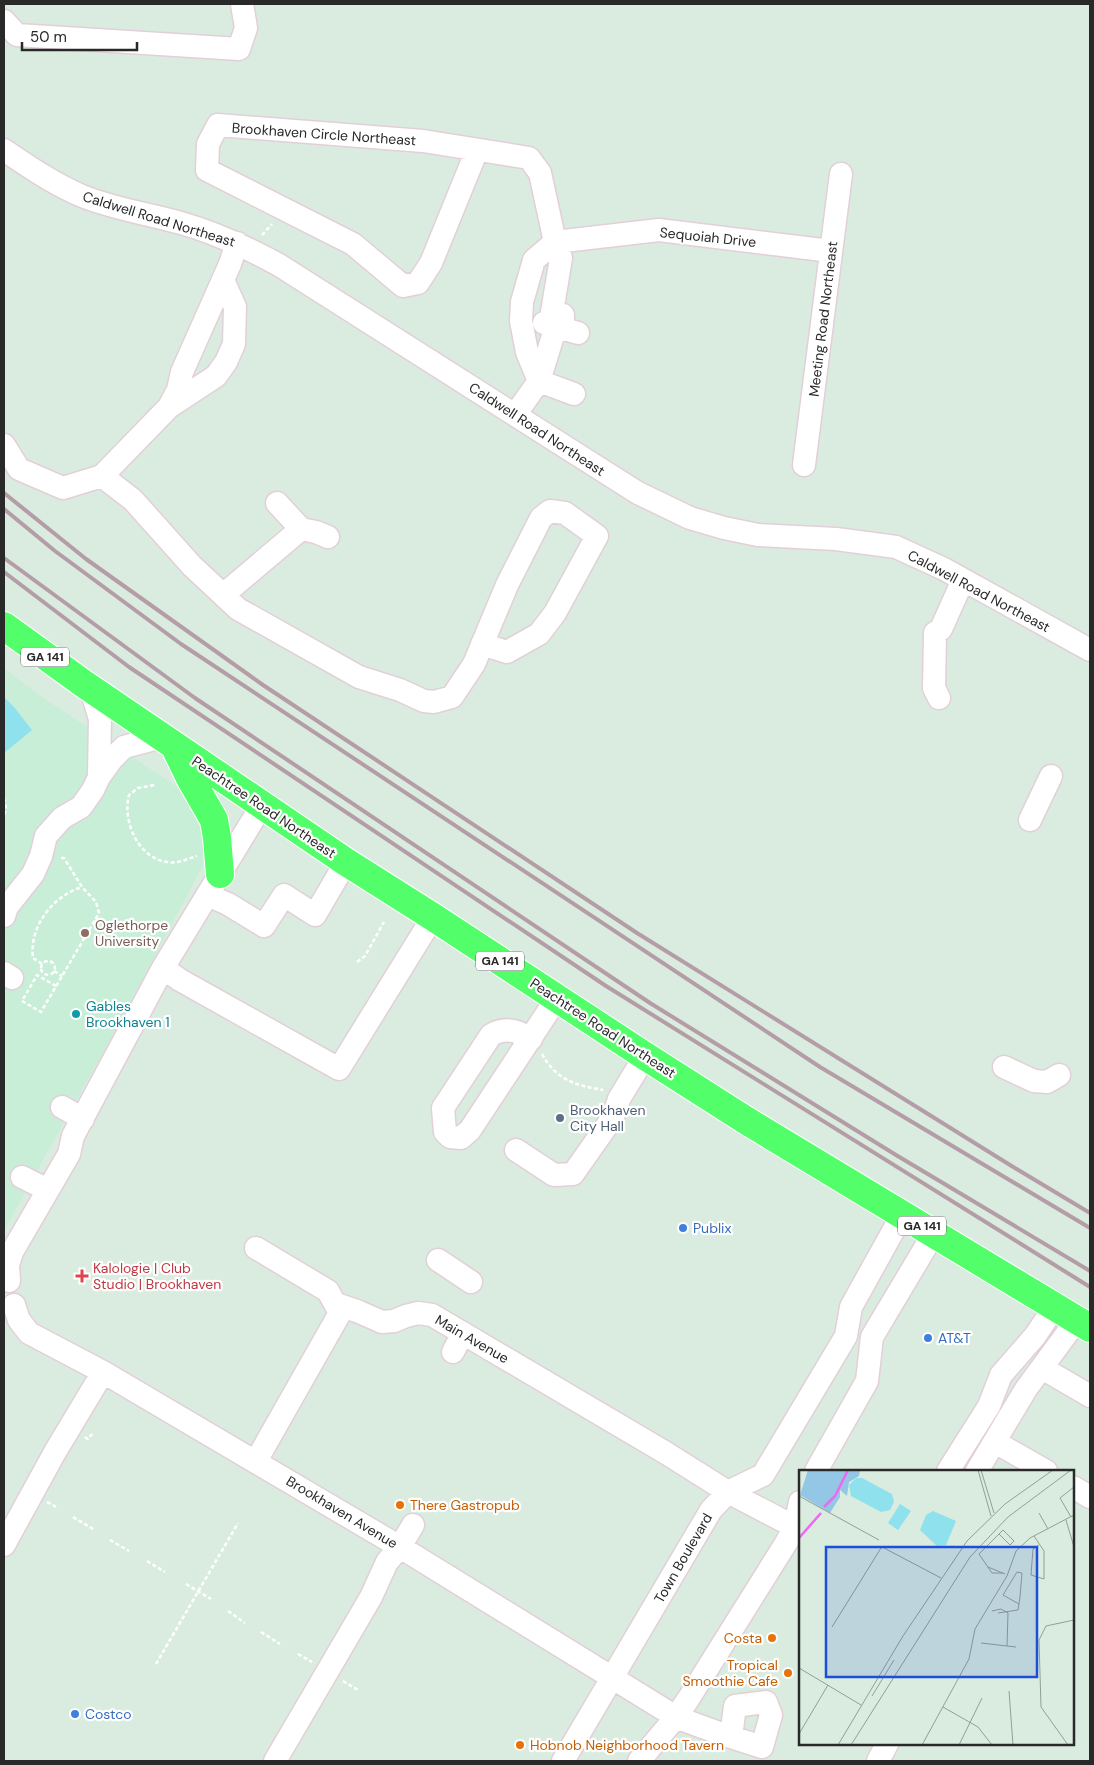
<svg xmlns="http://www.w3.org/2000/svg" width="1094" height="1765" font-family="'DM Sans',sans-serif">
  <style>
    .education { fill: #c8eed7 }
    .pitch { fill: #8fe1ed }
    .lines { fill: none; stroke-linecap: round; stroke-linejoin: round }
    .minor-casing { stroke: #e3cfd9; stroke-width: 25 }
    .highway-casing { stroke: #fff; stroke-width: 30 }
    .path { stroke: #fff; stroke-width: 2.5; stroke-dasharray: 4 2.5; stroke-linecap: butt }
    .minor { stroke: #fff; stroke-width: 22 }
    .highway { stroke: #52ff6a; stroke-width: 28 }
    .rail { stroke: #b49da7; stroke-width: 4 }
    .education-dot { fill: #8d6e63; stroke: #fff; stroke-width: 2 }
    .culture-dot { fill: #0f9aa8; stroke: #fff; stroke-width: 2 }
    .service-dot { fill: #5c6f8a; stroke: #fff; stroke-width: 2 }
    .shop-dot { fill: #3f7fe0; stroke: #fff; stroke-width: 2 }
    .health-dot { fill: #e0444e; stroke: #fff; stroke-width: 2 }
    .food-dot { fill: #e8710a; stroke: #fff; stroke-width: 2 }
    .labels { text-anchor: middle; dominant-baseline: central; stroke-width: 4.5; stroke-linejoin: round; paint-order: stroke }
    .shield { fill: #fff; stroke: #696969; stroke-width: 1 }
    .shield-label { font-size: 12px; font-weight: bold; fill: #292929 }
    .street-label { font-size: 14px; fill: #292929; stroke: #fff }
    .education-label { font-size: 14px; fill: #785e54; stroke: #fff; text-anchor: start }
    .culture-label { font-size: 14px; fill: #0d838f; stroke: #fff; text-anchor: start }
    .service-label { font-size: 14px; fill: #4e5e75; stroke: #fff; text-anchor: start }
    .shop-label { font-size: 14px; fill: #366cbe; stroke: #fff; text-anchor: start }
    .health-label { font-size: 14px; fill: #be3a42; stroke: #fff; text-anchor: start }
    .food-label { font-size: 14px; fill: #c56008; stroke: #fff; text-anchor: start }
    .inset-river { fill: none; stroke: #ef68f3; stroke-width: 2.5 }
    .inset-road { fill: none; stroke: #939e96; stroke-width: 1 }
    .view { fill: #1d4ed8; fill-opacity: 0.15; stroke: #1d4ed8; stroke-width: 2.5 }
    .inset-edge { fill: none; stroke: #292929; stroke-width: 2.5 }
  </style>
  <rect width="100%" height="100%" fill="#daecdf"/>
  <!-- education -->
  <path class="education" d="M4,668L36,693L227,820L116,1029L4,1230Z"/>
  <!-- pitch -->
  <path class="pitch" d="M4,697L14,707L32,730L4,753Z"/>
  <g class="lines">
    <!-- minor casing -->
    <g class="minor-casing">
      <path id="minor" d="M4,21L17,35L239,49L246,28L242,4
        M4,150C29,167 54,184 82,196C114,209 149,214 181,223C216,233 248,248 279,265L638,493L690,518L724,528L758,535L836,539L896,547L944,569L1090,650
        M477,150L431,263L418,283L403,286L353,244L207,170L208,144L218,125L423,141L529,158L540,173L555,242L561,258L552,312L556,326
        M544,323L578,333
        M539,381L527,352L521,321L522,302L534,260L555,242L659,230L831,251
        M539,381L574,394
        M169,407L178,390L182,372L230,264L237,243
        M515,415L539,381L556,326L563,320V315
        M4,445L19,469L63,488L102,476L169,407L216,376L226,362L234,344L235,307L223,280
        M804,465L841,174
        M102,476L133,500L192,566L238,609L359,677L400,690L424,701L434,702L452,697L474,664L507,585L541,518L550,511L565,513L597,536L555,613L539,634L507,652L482,644
        M277,503L301,529L316,532L328,537
        M223,595L301,529
        M91,689L100,719L99,777
        M939,698L934,688L935,633L941,629L963,580
        M1030,820L1051,776
        M207,895L228,904L264,926L284,895L315,915L346,862
        M4,916L7,907L33,874L41,856L46,836L62,818L81,807L93,790L99,777L112,759L124,747L162,737
        M163,968L180,980L339,1069L433,917
        M4,973L12,978
        M531,1039C519,1031 505,1026 491,1035L443,1108L445,1132L450,1137L461,1138L470,1130L557,998
        M1004,1067L1034,1081L1047,1082L1059,1075
        M62,1107L83,1119
        M516,1150L554,1175L573,1174L613,1117L619,1099L645,1056
        M22,1177L38,1185
        M438,1260L471,1282
        M9,1281L8,1265L12,1252L69,1154L73,1136L163,968L262,805
        M336,1304L357,1311L382,1322L394,1321L406,1316L418,1313L432,1315L666,1453L728,1492L795,1527L800,1532
        M14,1305L19,1320L29,1333L103,1372L400,1547L676,1717C704,1728 733,1738 762,1747L771,1715L766,1702L735,1706L731,1737
        M453,1352L463,1333
        M1042,1368L1090,1396
        M995,1442L1046,1471
        M256,1461L340,1313L328,1291L256,1248
        M816,1471L867,1381L872,1337L934,1233
        M948,1471L989,1406L1001,1375L1035,1336L1055,1306
        M977,1471L1026,1389L1077,1320
        M1073,1487L1090,1497
        M4,1545L55,1452L103,1372
        M275,1761L371,1597L387,1562L400,1547L413,1525
        M563,1761L711,1510L728,1492L763,1475L846,1336L851,1307L902,1215
        M639,1761L676,1717L689,1698L786,1543L795,1527L800,1502
        M878,1761L887,1744"/>
    </g>
    <!-- highway casing -->
    <g class="highway-casing">
      <path id="highway" d="M4,626L84,684L346,862L433,917L645,1056L747,1121L1090,1328
        M175,747L190,778L214,820L217,838L220,874"/>
    </g>
    <!-- path -->
    <path class="path" d="M262,235L272,224
      M154,785L138,788L129,795C122,821 138,858 167,862C177,864 187,859 197,856
      M4,798L6,808L4,816
      M41 968a7 7 0 1 1 14 0a7 7 0 1 1-14 0Z
      M357,962L365,956L384,922
      M42,964L33,958C29,926 53,896 82,887
      M54,971L62,976
      M56,986L37,975L22,1001L41,1012L99,913L96,902L82,887L64,858H59
      M542,1054C557,1081 576,1085 603,1090
      M85,1437L88,1439L92,1434
      M47,1502L56,1507
      M73,1517L93,1529
      M110,1540L129,1551
      M147,1561L165,1572
      M186,1584L211,1599
      M228,1611L245,1623
      M261,1632L280,1644
      M298,1654L312,1662
      M156,1664L238,1523
      M343,1681L358,1690"/>
    <!-- minor -->
    <use href="#minor" class="minor"/>
    <!-- highway -->
    <use href="#highway" class="highway"/>
    <!-- rail -->
    <path class="rail" d="M4,493L86,559L263,685L637,933L1010,1165L1090,1213
      M4,509L55,551L181,644L820,1067L1090,1228
      M4,558L195,698L650,1003L896,1155L1090,1271
      M4,572L129,667L606,986L1090,1287"/>
  </g>
  <!-- markers -->
  <circle class="education-dot" cx="85" cy="933" r="5"/>
  <circle class="culture-dot" cx="76" cy="1014" r="5"/>
  <circle class="service-dot" cx="560" cy="1118" r="5"/>
  <g class="shop-dot">
    <circle cx="683" cy="1228" r="5"/>
    <circle cx="928" cy="1338" r="5"/>
    <circle cx="75" cy="1714" r="5"/>
  </g>
  <path class="health-dot" d="M79.5 1268.5h5v5h5v5h-5v5h-5v-5h-5v-5h5z"/>
  <g class="food-dot">
    <circle cx="400" cy="1505" r="5"/>
    <circle cx="772" cy="1638" r="5"/>
    <circle cx="788" cy="1673" r="5"/>
    <circle cx="520" cy="1745" r="5"/>
  </g>
  <g class="labels">
    <!-- shield labels -->
    <g class="shield">
      <rect x="21" y="647.5" width="48" height="19" rx="4"/>
      <rect x="476" y="951.5" width="48" height="19" rx="4"/>
      <rect x="898" y="1216.5" width="48" height="19" rx="4"/>
    </g>
    <g class="shield-label">
      <text x="45" y="657">GA 141</text>
      <text x="500" y="961">GA 141</text>
      <text x="922" y="1226">GA 141</text>
    </g>
    <!-- street labels -->
    <g class="street-label">
      <text transform="translate(324 134) rotate(4)">Brookhaven Circle Northeast</text>
      <text transform="translate(159 219) rotate(17)">Caldwell Road Northeast</text>
      <text transform="translate(708 237) rotate(6)">Sequoiah Drive</text>
      <text transform="translate(823 319) rotate(-83)">Meeting Road Northeast</text>
      <text transform="translate(537 429) rotate(33)">Caldwell Road Northeast</text>
      <text transform="translate(979 591) rotate(28)">Caldwell Road Northeast</text>
      <text transform="translate(264 807) rotate(34)">Peachtree Road Northeast</text>
      <text transform="translate(603 1028) rotate(33)">Peachtree Road Northeast</text>
      <text transform="translate(472 1339) rotate(30)">Main Avenue</text>
      <text transform="translate(342 1512) rotate(31)">Brookhaven Avenue</text>
      <text transform="translate(683 1558) rotate(-60)">Town Boulevard</text>
    </g>
    <!-- education labels -->
    <g class="education-label">
      <text x="95" y="925">Oglethorpe<tspan x="95" dy="16">University</tspan></text>
    </g>
    <!-- culture labels -->
    <g class="culture-label">
      <text x="86" y="1006">Gables<tspan x="86" dy="16">Brookhaven 1</tspan></text>
    </g>
    <!-- service labels -->
    <g class="service-label">
      <text x="570" y="1110">Brookhaven<tspan x="570" dy="16">City Hall</tspan></text>
    </g>
    <!-- shop labels -->
    <g class="shop-label">
      <text x="693" y="1228">Publix</text>
      <text x="938" y="1338">AT&amp;T</text>
      <text x="85" y="1714">Costco</text>
    </g>
    <!-- health labels -->
    <g class="health-label">
      <text x="93" y="1268">Kalologie | Club<tspan x="93" dy="16">Studio | Brookhaven</tspan></text>
    </g>
    <!-- food labels -->
    <g class="food-label">
      <text x="410" y="1505">There Gastropub</text>
      <text x="762" y="1638" text-anchor="end">Costa</text>
      <text x="778" y="1665" text-anchor="end">Tropical<tspan x="778" dy="16">Smoothie Cafe</tspan></text>
      <text x="530" y="1745">Hobnob Neighborhood Tavern</text>
    </g>
  </g>
  <!-- overview -->
  <g transform="translate(799 1470)">
    <rect width="275" height="275" fill="#daecdf"/>
    <path d="M9,0H61L60,6L50,12L48,26L41,20V27L31,43L1,25Z" fill="#94c7e5"/>
    <path d="M63,8L93,24L95,32L91,40L82,42L52,26L50,15L57,8ZM101,34L112,41L99,60L89,53ZM134,41L157,51L147,75L138,76L121,60L127,45Z" fill="#8fe1ed"/>
    <path class="inset-river" d="M25,37L36,26L49,0M0,68L22,43"/>
    <path class="inset-road" d="M179,0L192,46M182,0L195,43M0,26L80,70M240,43L249,59M272,47L261,28L275,17M267,50L275,77M200,64L211,75L215,71L204,60L180,84L193,103H204M235,66L245,81V109L232,105L234,79L240,75M85,78L142,108M189,97L206,104M193,141L202,139L209,143M199,143L219,140L220,134L221,127L223,103L218,102L204,125L220,134M33,157L82,78M182,173L217,177M208,176L209,143M0,198L62,235M210,221L214,275M73,226L95,190M144,237L179,257L193,275M0,264L29,215M39,275L104,166L168,71L206,34L254,0M52,275L171,87L209,47L272,0M123,275L170,189L176,159L208,106L217,81L231,68L275,45M160,275L183,228M269,275L242,237L240,170L247,156L275,150"/>
    <path class="view" d="M27,77H238V207H27Z"/>
    <rect width="275" height="275" class="inset-edge"/>
  </g>
  <!-- border -->
  <rect width="1094" height="1765" fill="none" stroke="#292929" stroke-width="10"/>
  <!-- scale -->
  <path d="M22 42v8h115v-8" fill="none" stroke="#292929" stroke-width="2.5"/>
  <text x="30" y="42" font-size="15" fill="#292929" stroke="#ffffff" stroke-width="4" paint-order="stroke">50 m</text>
</svg>
